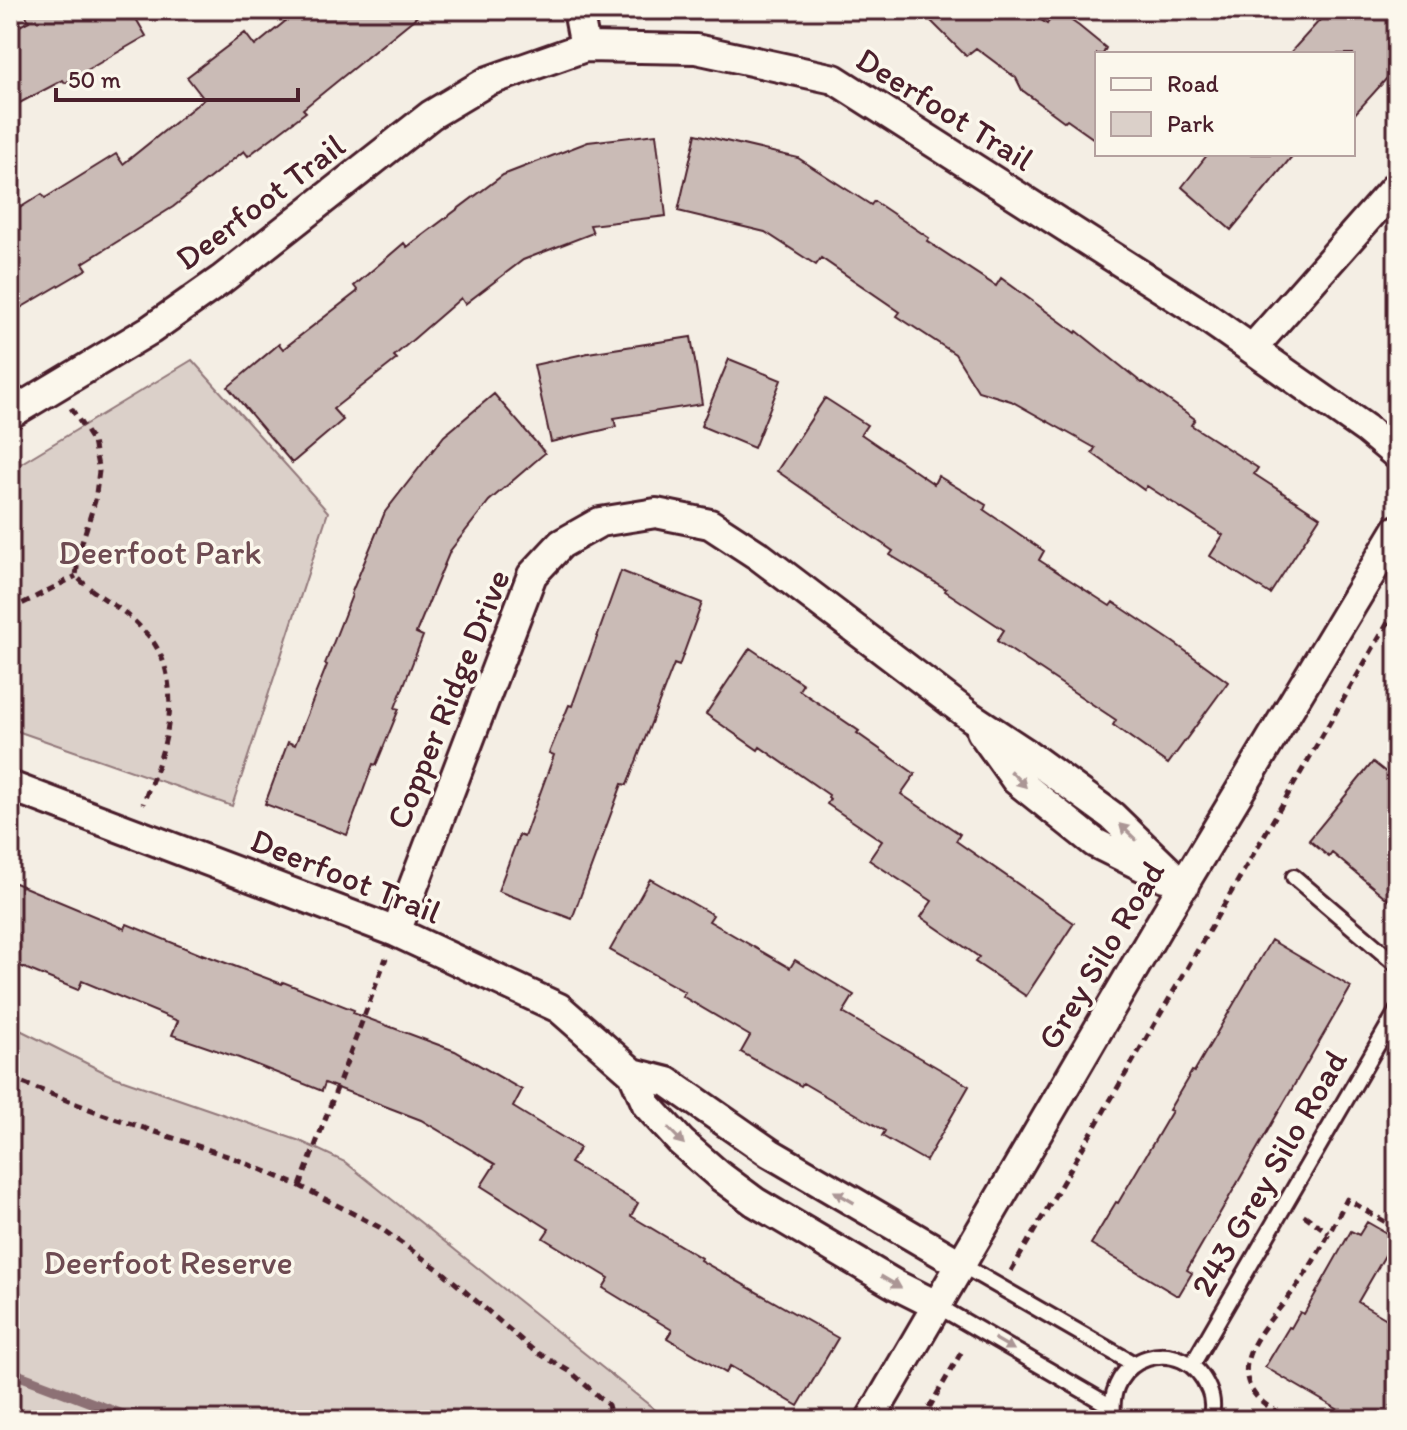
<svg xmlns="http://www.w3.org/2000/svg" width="1407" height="1430" font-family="Itim,sans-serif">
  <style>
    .green { fill: #dbd0c9; stroke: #92787a; stroke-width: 2 }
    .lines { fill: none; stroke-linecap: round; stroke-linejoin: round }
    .stream { stroke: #8d7174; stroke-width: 10 }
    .building { fill: #cabbb6; stroke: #4a1f2b; stroke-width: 2 }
    .lane-casing { stroke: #4a1f2b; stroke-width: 20 }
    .street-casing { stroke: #4a1f2b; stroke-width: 34 }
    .path { stroke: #4a1f2b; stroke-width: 5; stroke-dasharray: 8 6; stroke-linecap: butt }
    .lane { stroke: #fbf7ec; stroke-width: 14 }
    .street { stroke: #fbf7ec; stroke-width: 28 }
    .oneway { fill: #ab9695 }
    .labels { text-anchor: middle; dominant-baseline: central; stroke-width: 7; stroke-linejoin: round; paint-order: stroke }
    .street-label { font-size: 34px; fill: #4a1f2b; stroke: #fbf7ec }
    .park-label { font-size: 34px; fill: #6e4b52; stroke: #fbf7ec }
  </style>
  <rect width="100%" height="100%" fill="#f4eee4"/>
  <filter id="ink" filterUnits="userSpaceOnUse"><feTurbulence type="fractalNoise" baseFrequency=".0125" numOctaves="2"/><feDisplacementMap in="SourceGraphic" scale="16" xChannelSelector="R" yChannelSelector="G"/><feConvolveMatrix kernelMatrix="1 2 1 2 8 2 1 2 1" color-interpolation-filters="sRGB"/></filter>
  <g filter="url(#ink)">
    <!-- green -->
    <path class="green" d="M192,360L328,512L232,806L20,732L10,726V470Z
      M10,1025L112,1076L300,1141L345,1162L668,1420H10Z"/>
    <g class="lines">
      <!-- stream -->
      <path class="stream" d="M10,1368L21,1376L137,1420"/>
    </g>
    <!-- building -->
    <path class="building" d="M23,10H131L146,36L65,83L63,80L10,108V31L29,21Z
      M299,10H425L303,109L306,112L248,156L244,151L173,207L83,263L87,269L10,314V214L42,194L45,198L116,154L123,164L204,99L187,77L245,33L255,46Z
      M920,10H1027L1047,24L1056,10L1079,26L1106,48L1103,54H1097V141L1067,120L1065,122L1022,90L1016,78L976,48L966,56Z
      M1329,10H1397V67L1353,116V54H1289Z
      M656,134L666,216L590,225L593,233L523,260L465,304L461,298L394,356L397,359L333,409L343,420L292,463L228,387L279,344L283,349L358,291L354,286L404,243L407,247L503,175L588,142Z
      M696,134L798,158L871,205L874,201L929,238L927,241L996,286L1001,278L1076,333L1077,331L1142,383L1143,382L1195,419L1191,425L1258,468L1254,474L1320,517L1270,594L1210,556L1223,535L1147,486L1144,490L1092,453L1095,448L1011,401L978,391L955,354L897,316L900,312L821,258L816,265L765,232L678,211Z
      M1208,154H1294L1231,230L1182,187Z
      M691,337L702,404L614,418L616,427L551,442L534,365L588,353Z
      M729,359L781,380L754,448L701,426Z
      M494,394L545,453L489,501L450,551L416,633L423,636L395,708L399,709L376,765L373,764L347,835L265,804L288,742L295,745L327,665L325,664L352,595L351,594L385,512L444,436Z
      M825,398L867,425L861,434L934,484L938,476L986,505L984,510L1044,551L1039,560L1110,606L1113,602L1173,642L1228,682L1168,764L1113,725L1116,720L997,641L1004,630L945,591L946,589L890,555L893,551L777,471Z
      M621,571L702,603L679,666L674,664L627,785L622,784L572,919L498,891L519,835L524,837L554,755L549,753L569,705L572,706Z
      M750,648L803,684L799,690L859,731L857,733L915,774L901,794L960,834L956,841L1074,923L1026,996L975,962L979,957L921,917L932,901L869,860L882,841L827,804L830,799L828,797L829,795L760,747L758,750L706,714Z
      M1373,762L1397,781V907L1332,853L1329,857L1309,840Z
      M650,879L713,915L709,921L790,968L795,960L854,995L843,1013L969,1086L926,1161L882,1136L885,1131L803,1083L801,1086L741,1052L750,1036L682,996L685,992L610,950Z
      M10,881L125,929L127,924L202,955V954L282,984L283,982L354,1010L353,1013L455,1051L522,1090L513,1107L580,1148L570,1163L638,1203L631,1216L701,1258L700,1260L838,1338L798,1406L730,1366L726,1373L667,1338L672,1330L603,1288L609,1278L543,1238L549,1229L481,1186L495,1164L421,1120L325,1083L322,1091L239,1058L172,1035L178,1021L82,981L78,990L10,962Z
      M1271,940L1351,987L1187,1270L1192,1273L1179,1295H1176L1091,1244L1116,1202L1118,1203L1172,1111L1169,1110L1192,1071L1194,1072Z
      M1367,1222L1395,1238L1358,1302L1397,1325V1420H1356L1265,1367L1289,1327L1291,1328L1300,1312L1304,1314L1351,1231L1359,1235Z"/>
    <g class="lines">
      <!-- lane casing -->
      <g class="lane-casing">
        <path id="lane" d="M1294,877L1397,965
          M960,1264L1134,1364
          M936,1305L1112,1407
          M1192,1365L1397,1011
          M1114,1420C1101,1356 1184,1329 1209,1390C1213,1399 1213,1411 1210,1420"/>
      </g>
      <!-- street casing -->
      <g class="street-casing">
        <path id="street" d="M578,10L585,47
          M1252,349L1397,185
          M10,414L150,330L221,280L431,115L488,81L585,47L696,49L834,79L1199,312L1366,429L1397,455
          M981,731L1016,780L1095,843L1164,877
          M10,786L396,932L559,1008L633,1073L647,1105L681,1142L720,1176L755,1202L896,1285L936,1305
          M396,932L532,575L561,544L600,522L656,513L710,524L759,556L971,717L1027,754L1112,816L1184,886
          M633,1073L668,1082L770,1153L960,1264
          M870,1420L1158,927L1397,530"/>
      </g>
      <!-- path -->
      <path class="path" d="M71,408L93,442L99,471L95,501L79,552L76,576C90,590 99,595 115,606C125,612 135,621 143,630C175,660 174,713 162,752C157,770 149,787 143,804
        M10,610L76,576
        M10,1078L102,1114L236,1159L300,1186L379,1227L445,1274L533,1350L571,1372L608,1405L612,1420
        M300,1186L386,958
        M1304,1215L1329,1233
        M1397,1241L1394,1250L1397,1251
        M1011,1271L1397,607
        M922,1420L962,1351
        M1292,1420C1280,1413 1266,1407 1256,1396C1226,1359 1274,1318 1294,1290C1315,1262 1331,1230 1347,1199L1397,1229"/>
      <!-- lane -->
      <use href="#lane" class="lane"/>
      <!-- street -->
      <use href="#street" class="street"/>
    </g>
    <!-- one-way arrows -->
    <defs><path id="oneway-solid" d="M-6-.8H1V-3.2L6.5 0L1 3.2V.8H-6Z" transform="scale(2)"/></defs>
    <g class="oneway">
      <use href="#oneway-solid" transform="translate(1018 779) rotate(46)"/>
      <use href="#oneway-solid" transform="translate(1128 832) rotate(-136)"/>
      <use href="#oneway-solid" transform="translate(676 1136) rotate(46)"/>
      <use href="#oneway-solid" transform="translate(844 1197) rotate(-150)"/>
      <use href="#oneway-solid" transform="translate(891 1282) rotate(30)"/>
      <use href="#oneway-solid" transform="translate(1004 1344) rotate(30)"/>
    </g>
  </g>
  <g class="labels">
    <!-- street labels -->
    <g class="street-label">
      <text transform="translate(945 109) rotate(32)">Deerfoot Trail</text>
      <text transform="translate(260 202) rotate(-37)">Deerfoot Trail</text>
      <text transform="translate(448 699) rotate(-68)">Copper Ridge Drive</text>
      <text transform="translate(346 876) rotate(22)">Deerfoot Trail</text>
      <text transform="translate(1101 955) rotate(-59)">Grey Silo Road</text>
      <text transform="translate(1269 1173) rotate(-60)">243 Grey Silo Road</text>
    </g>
    <!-- park labels -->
    <g class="park-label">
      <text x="160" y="552">Deerfoot Park</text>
      <text x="168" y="1262">Deerfoot Reserve</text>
    </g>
  </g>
  <!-- margin -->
  <rect width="1407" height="1430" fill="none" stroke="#fbf7ec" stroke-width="40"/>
  <rect x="20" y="20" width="1367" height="1390" fill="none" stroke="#4a1f2b" stroke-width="3" filter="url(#ink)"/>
  <!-- legend -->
  <rect x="1095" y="52" width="260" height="104" fill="#fbf7ec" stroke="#b4a19f" stroke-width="2"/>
  <rect x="1111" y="78" width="40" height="12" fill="#fbf7ec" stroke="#b4a19f" stroke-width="2"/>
  <text x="1167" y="92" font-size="24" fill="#4a1f2b">Road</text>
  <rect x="1111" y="112" width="40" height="24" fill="#dbd0c9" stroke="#b4a19f" stroke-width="2"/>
  <text x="1167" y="132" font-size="24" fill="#4a1f2b">Park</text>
  <!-- scale -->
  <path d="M56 88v12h242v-12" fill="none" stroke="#4a1f2b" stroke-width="4"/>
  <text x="68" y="88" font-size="24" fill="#4a1f2b" stroke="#fbf7ec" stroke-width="6" paint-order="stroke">50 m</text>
</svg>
